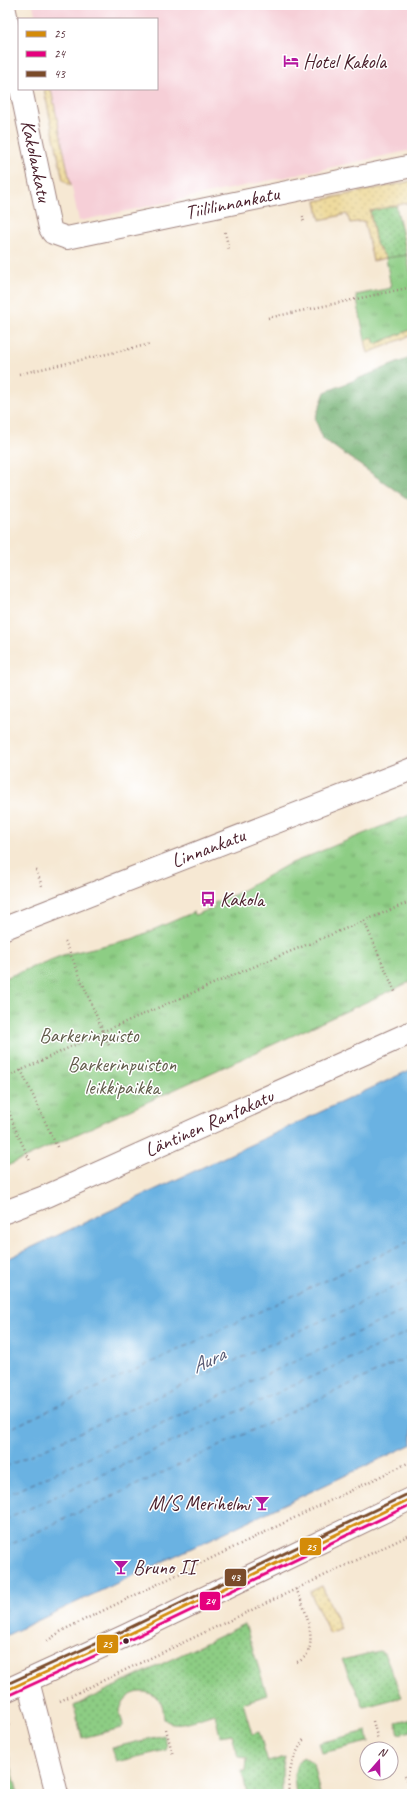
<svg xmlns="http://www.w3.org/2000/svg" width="417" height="1799" font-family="Caveat,sans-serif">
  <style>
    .built { fill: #f6cfd7 }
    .grass { fill: url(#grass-dots); stroke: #6c7658 }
    .forest { fill: url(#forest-crowns); stroke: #5e684e }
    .sand { fill: url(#sand-dots); stroke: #9c7c64 }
    .park { fill: url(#park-tufts); stroke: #6c7658 }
    .water { fill: #6ab2e2; stroke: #5a6886 }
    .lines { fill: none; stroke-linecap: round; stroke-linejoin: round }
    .ferry { stroke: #575a74; stroke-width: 1; stroke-dasharray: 5 4; stroke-linecap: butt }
    .minor-casing { stroke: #a0847f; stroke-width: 24 }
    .tertiary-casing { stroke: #a0847f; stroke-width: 24 }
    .path { stroke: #a0847f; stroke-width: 2.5; stroke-dasharray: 1 3; stroke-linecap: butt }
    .minor { stroke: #fff; stroke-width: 22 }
    .tertiary { stroke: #fff; stroke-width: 22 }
    .bus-1-casing { stroke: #fff; stroke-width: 6 }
    .bus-2-casing { stroke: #fff; stroke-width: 6 }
    .bus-3-casing { stroke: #fff; stroke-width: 6 }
    .bus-1 { stroke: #d48b09; stroke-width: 3 }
    .bus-2 { stroke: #e5007d; stroke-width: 3 }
    .bus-3 { stroke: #7a4b2a; stroke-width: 3 }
    .bus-dot { fill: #4a1f2b; stroke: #fff; stroke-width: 1.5 }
    .labels { text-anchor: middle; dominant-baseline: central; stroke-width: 3; stroke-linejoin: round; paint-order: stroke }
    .poi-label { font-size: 20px; fill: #4a1f2b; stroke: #fff; text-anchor: start }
    .street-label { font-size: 20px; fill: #4a1f2b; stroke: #fff }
    .park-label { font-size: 20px; fill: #615c4a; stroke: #fff }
    .water-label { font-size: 21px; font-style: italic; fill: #575a74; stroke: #fff }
    .line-badge { stroke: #fff; stroke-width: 1.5 }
    .badge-label { font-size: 11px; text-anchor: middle; font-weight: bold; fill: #fff }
  </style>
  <defs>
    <pattern id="grass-dots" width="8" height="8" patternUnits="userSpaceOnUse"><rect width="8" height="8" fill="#8dcd84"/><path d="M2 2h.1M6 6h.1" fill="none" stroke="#75a66c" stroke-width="1.8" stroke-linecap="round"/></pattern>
    <pattern id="forest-crowns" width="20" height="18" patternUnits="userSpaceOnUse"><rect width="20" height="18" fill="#72b072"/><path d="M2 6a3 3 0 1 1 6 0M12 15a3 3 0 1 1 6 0" fill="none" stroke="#608f5e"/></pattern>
    <pattern id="sand-dots" width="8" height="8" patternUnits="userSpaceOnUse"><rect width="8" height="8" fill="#eeda9e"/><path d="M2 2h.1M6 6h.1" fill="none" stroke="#cebb88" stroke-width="1.8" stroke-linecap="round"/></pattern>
    <pattern id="park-tufts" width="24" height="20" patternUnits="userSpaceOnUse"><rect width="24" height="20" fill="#8dcd84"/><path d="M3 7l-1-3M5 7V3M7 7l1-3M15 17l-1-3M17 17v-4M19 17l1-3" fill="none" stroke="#75a66c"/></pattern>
  </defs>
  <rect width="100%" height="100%" fill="#fff"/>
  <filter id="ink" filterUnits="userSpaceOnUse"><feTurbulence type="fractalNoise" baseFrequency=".025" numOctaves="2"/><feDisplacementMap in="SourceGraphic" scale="8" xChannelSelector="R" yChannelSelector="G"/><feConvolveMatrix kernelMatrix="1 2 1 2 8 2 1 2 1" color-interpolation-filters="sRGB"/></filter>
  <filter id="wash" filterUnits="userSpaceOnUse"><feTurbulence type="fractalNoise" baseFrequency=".012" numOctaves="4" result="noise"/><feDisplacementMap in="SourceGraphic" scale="16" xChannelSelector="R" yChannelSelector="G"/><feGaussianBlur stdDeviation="0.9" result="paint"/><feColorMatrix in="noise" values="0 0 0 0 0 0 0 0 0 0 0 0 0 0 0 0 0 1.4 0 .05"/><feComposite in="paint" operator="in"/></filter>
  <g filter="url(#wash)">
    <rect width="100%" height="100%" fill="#f6e8d3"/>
    <!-- built -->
    <path class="built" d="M33,5H412V150L79,221L51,89H157V19H36Z"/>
    <!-- grass -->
    <path class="grass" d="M396,205L407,255L386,258L376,244L370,210Z
      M245,1624L267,1695L243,1703L252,1734L259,1732L268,1762L285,1757L282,1771V1794H247L242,1771H246L247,1758L238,1757L232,1734L220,1736L215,1714C201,1717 176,1730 164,1719C163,1714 164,1708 161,1703C150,1684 121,1691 120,1713C120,1717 123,1721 123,1725L121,1728L82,1738L74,1706Z
      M379,1651L384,1653L402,1697L364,1707L342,1660Z
      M412,1719V1731L399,1734L396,1723Z
      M367,1731L369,1742L322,1753L319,1743Z
      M164,1735L167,1746L166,1750L116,1762L112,1748Z
      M5,1749H7L18,1794H5Z
      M303,1756L313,1763L320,1794H296C294,1780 292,1767 303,1756Z"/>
    <!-- forest -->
    <path class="forest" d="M412,357V502L323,439L315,419L325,392Z"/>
    <!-- sand -->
    <path class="sand" d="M44,89H51L71,186L63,180Z
      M412,181V202L370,211L376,244L386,258L373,261L364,221L350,223L347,214L320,220L316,201Z
      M412,329V335L368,353L365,340L373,338L375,344Z
      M322,1586L341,1629L330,1634L310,1592Z"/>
    <!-- park -->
    <path class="park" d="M407,255L412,281V329L375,344L373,338L365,340L356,295L391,288L386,258Z
      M412,814V981L5,1167V978L63,955L132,939L194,912L195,915L215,907L214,903L236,894L287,865Z"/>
    <!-- water -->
    <path class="water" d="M412,1069V1444L5,1636V1260Z"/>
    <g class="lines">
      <!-- ferry -->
      <path class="ferry" d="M5,1431L412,1240
        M5,1467L412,1279
        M5,1496L412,1307
        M5,1520L412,1330
        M5,1547L412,1355"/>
    </g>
  </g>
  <g filter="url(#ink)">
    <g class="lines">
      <!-- minor casing -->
      <g class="minor-casing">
        <path id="minor" d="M5,11L19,80
          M21,89L50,228L53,233L67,238L412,166
          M5,1212L47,1196L412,1032
          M28,1681L57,1794"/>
      </g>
      <!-- tertiary casing -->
      <g class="tertiary-casing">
        <path id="tertiary" d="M5,928L412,769
          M5,1691L125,1636L412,1498"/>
      </g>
      <!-- path -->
      <path class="path" d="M303,216L304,223
        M225,232L229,250
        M268,318L412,287
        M19,374L151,344
        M36,870L42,886
        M364,921L396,994
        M65,941L110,1048
        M21,1070L58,1149
        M5,1078L102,1032L229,977L412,901
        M5,1100L14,1126L30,1161
        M296,1589C305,1607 323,1653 297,1662
        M47,1641L63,1630L412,1461
        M60,1701L412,1534
        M373,1721L378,1740
        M5,1727L12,1723
        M166,1729L173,1756
        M405,1776L409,1784L412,1786
        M289,1794C287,1772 293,1757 304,1739"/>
      <!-- minor -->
      <use href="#minor" class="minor"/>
      <!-- tertiary -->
      <use href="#tertiary" class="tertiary"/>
      <!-- bus-1 casing -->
      <g class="bus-1-casing">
        <path id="bus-1" d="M5,1691L125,1636L412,1498"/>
      </g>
      <!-- bus-2 casing -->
      <g class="bus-2-casing">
        <path id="bus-2" d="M7,1696L127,1641L412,1504"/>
      </g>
      <!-- bus-3 casing -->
      <g class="bus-3-casing">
        <path id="bus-3" d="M5,1685L123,1631L410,1493"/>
      </g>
      <!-- bus-1 -->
      <use href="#bus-1" class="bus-1"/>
      <!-- bus-2 -->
      <use href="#bus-2" class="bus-2"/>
      <!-- bus-3 -->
      <use href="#bus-3" class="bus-3"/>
    </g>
  </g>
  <!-- icons -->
  <defs>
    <g id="hotel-bare" transform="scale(1.2)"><path d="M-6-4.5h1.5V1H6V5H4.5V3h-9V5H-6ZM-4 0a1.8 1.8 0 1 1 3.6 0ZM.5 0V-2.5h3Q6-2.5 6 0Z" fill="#b5179e" stroke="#fff" stroke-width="2.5" paint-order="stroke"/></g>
    <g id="bus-bare" transform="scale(1.2)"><path d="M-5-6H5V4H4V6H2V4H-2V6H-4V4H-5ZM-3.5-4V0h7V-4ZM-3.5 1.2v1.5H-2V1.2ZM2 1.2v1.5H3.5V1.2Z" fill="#b5179e" stroke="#fff" stroke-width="2.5" paint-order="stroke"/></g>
    <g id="bar-bare" transform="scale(1.2)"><path d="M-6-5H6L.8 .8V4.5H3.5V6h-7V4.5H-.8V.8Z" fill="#b5179e" stroke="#fff" stroke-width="2.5" paint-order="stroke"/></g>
  </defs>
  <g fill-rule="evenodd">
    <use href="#hotel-bare" x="291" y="61"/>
    <use href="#bus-bare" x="208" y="899"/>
    <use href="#bar-bare" x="262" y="1503"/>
    <use href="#bar-bare" x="121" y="1567"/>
  </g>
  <!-- markers -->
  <circle class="bus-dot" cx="126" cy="1641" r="3.5"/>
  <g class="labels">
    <!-- poi labels -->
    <g class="poi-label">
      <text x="303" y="61">Hotel Kakola</text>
      <text x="220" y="899">Kakola</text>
      <text x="250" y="1503" text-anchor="end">M/S Merihelmi</text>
      <text x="133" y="1567">Bruno II</text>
    </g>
    <!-- street labels -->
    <g class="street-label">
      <text transform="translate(36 161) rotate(78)">Kakolankatu</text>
      <text transform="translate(232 203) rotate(-12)">Tiililinnankatu</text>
      <text transform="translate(208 848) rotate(-21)">Linnankatu</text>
      <text transform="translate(209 1123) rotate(-24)">Läntinen Rantakatu</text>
    </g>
    <!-- park labels -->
    <g class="park-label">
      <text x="89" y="1035">Barkerinpuisto</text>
      <text x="122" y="1064">Barkerinpuiston<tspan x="122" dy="23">leikkipaikka</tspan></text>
    </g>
    <!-- water labels -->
    <g class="water-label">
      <text transform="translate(208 1360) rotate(-25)">Aura</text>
    </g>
  </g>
  <g class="line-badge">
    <rect x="299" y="1537" width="23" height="19" rx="4" fill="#d48b09"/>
    <rect x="224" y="1568" width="23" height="19" rx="4" fill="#7a4b2a"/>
    <rect x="199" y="1591" width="22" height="20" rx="4" fill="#e5007d"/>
    <rect x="96" y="1634" width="23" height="20" rx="4" fill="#d48b09"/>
  </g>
  <g class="badge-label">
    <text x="311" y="1551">25</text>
    <text x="235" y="1581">43</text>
    <text x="210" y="1605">24</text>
    <text x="107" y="1648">25</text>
  </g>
  <!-- margin -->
  <rect width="417" height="1799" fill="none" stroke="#fff" stroke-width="20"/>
  <!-- legend -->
  <rect x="18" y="18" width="140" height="72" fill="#ffffff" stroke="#b7a5aa"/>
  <rect x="26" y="31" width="20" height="6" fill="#d48b09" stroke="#b7a5aa"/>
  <text x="54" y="38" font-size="12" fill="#4a1f2b">25</text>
  <rect x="26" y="51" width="20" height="6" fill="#e5007d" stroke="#b7a5aa"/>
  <text x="54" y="58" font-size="12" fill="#4a1f2b">24</text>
  <rect x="26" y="71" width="20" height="6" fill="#7a4b2a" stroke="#b7a5aa"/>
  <text x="54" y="78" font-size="12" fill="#4a1f2b">43</text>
  <!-- north arrow -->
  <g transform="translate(379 1761) rotate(20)"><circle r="19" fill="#ffffff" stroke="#b7a5aa"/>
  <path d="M0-3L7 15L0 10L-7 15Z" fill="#b5179e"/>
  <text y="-6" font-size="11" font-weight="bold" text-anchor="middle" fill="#4a1f2b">N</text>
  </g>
</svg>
